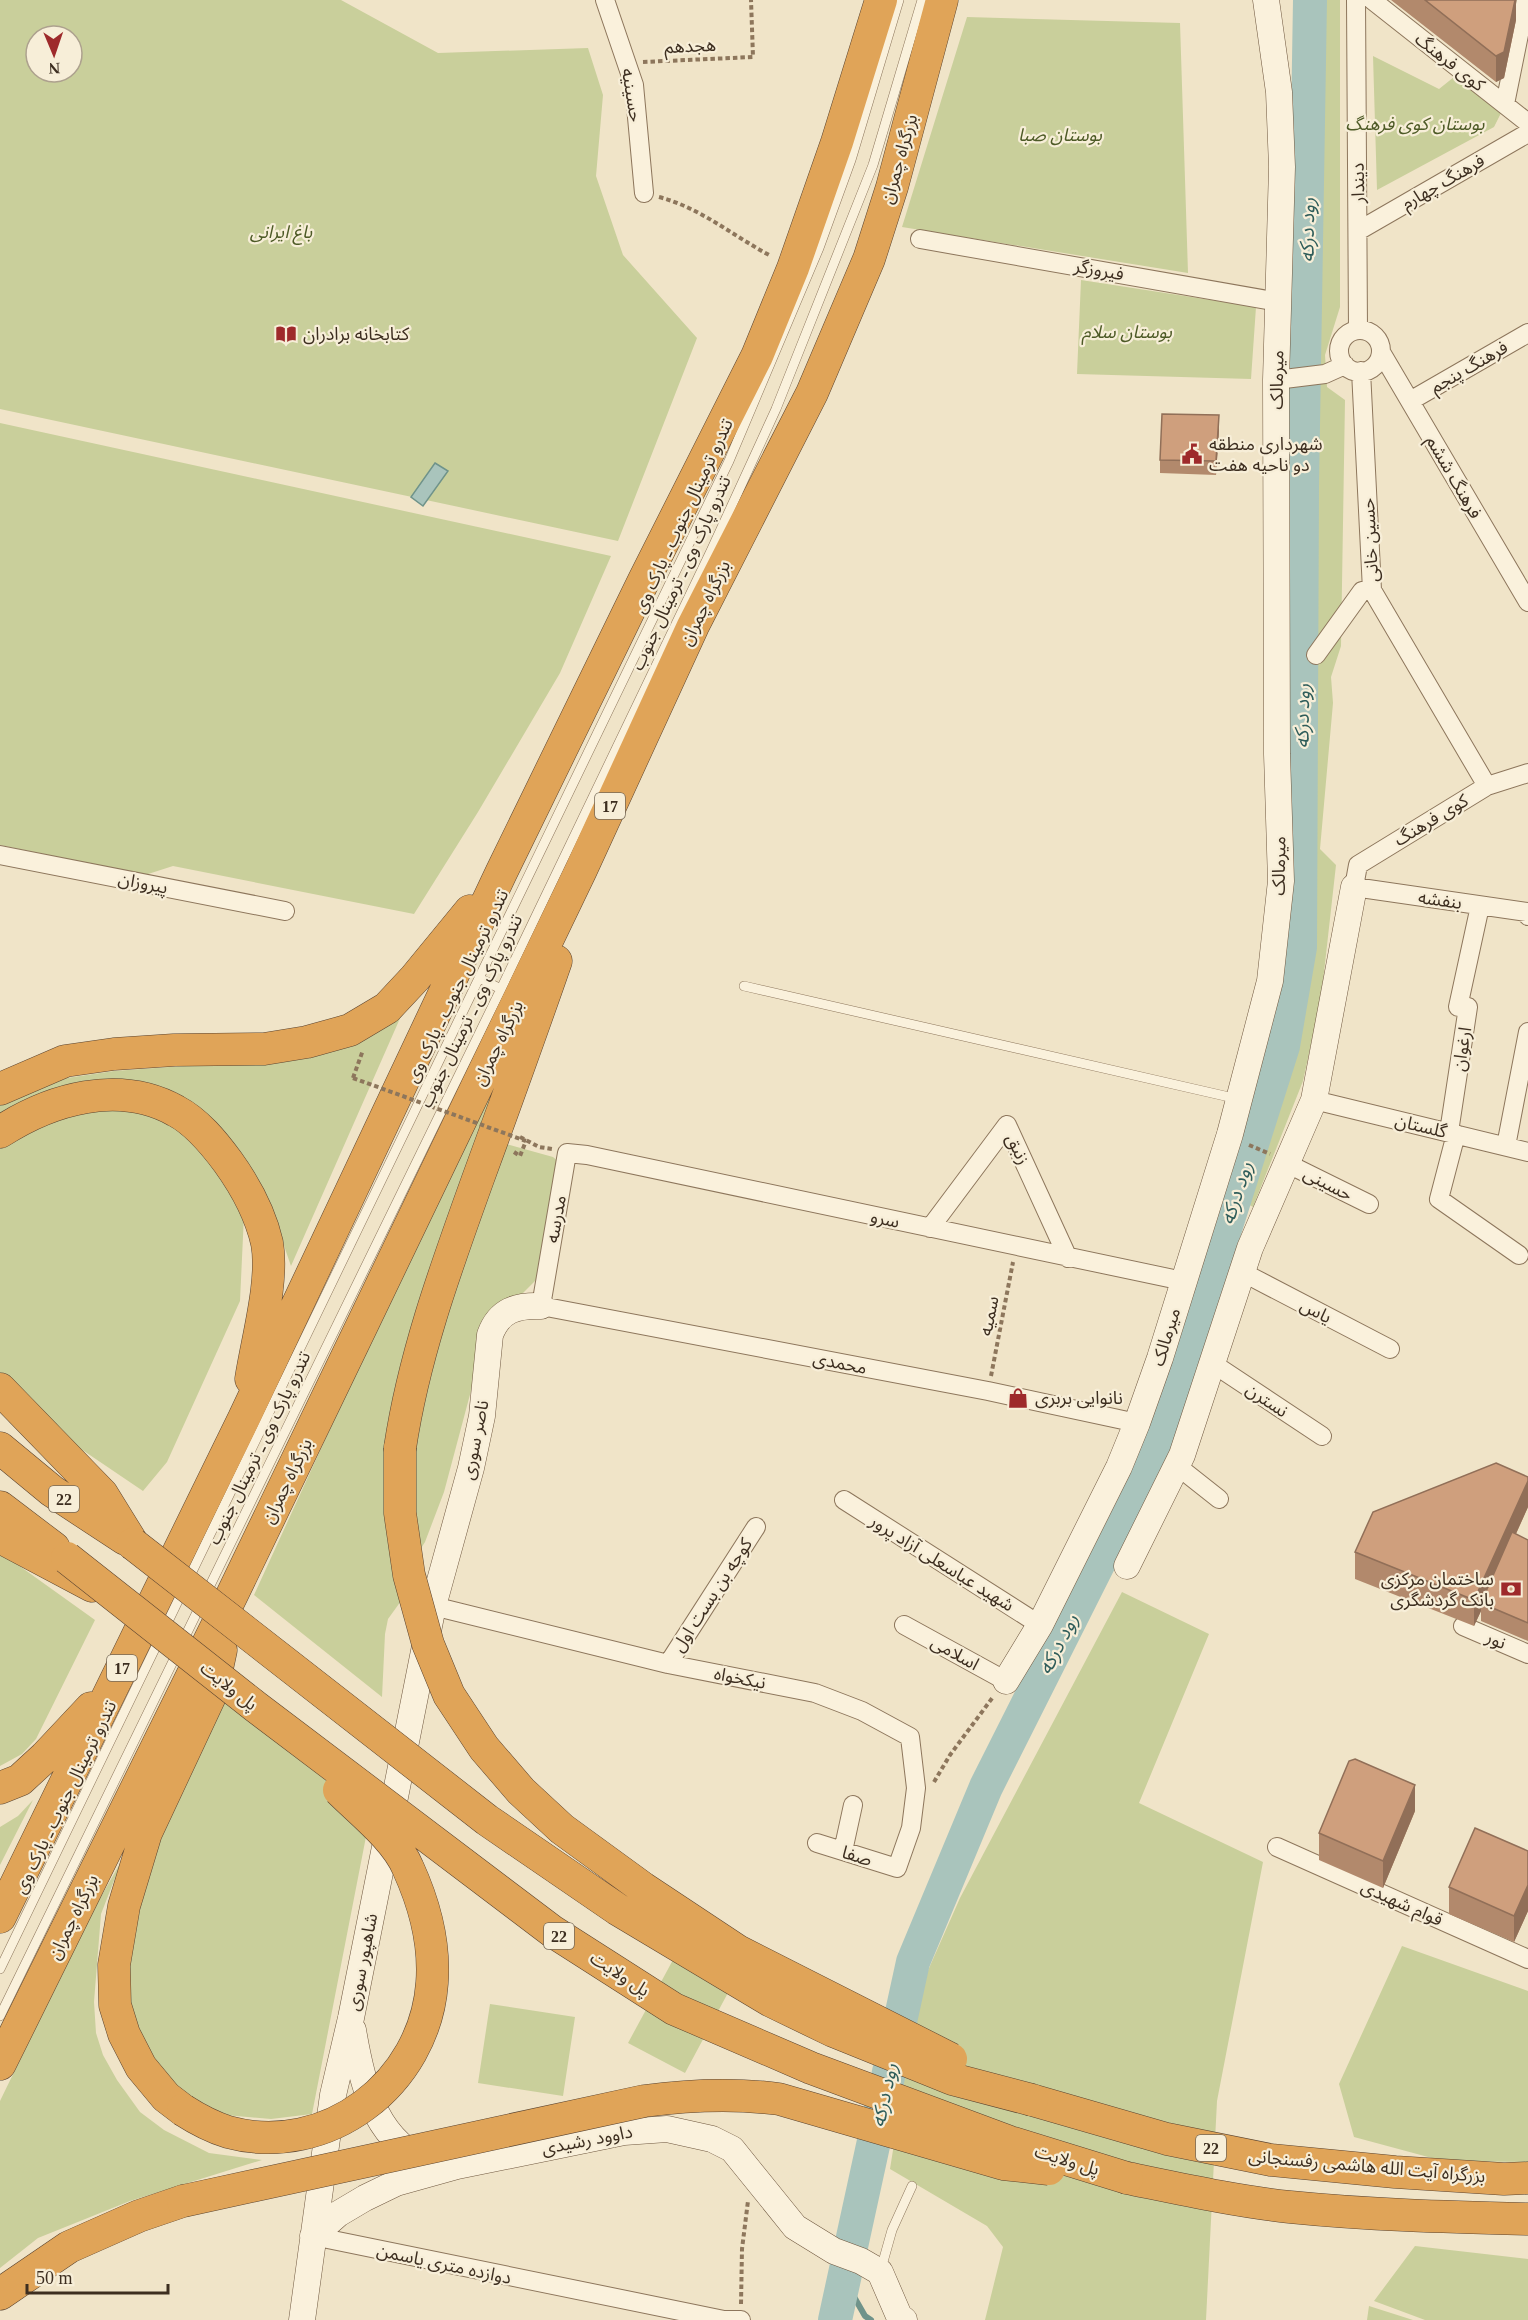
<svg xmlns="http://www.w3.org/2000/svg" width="1528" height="2320" font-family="'Times New Roman','Noto Sans Arabic',serif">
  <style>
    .green { fill: #c9cf9b; fill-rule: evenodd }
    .water { fill: #a9c4bc; stroke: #6f938a; stroke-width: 1.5 }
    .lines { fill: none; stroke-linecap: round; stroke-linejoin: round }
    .stream { stroke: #6f938a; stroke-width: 6 }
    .river { stroke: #a9c4bc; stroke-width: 34 }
    .lane-casing { stroke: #8d765c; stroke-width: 10 }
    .street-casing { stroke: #8d765c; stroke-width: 20 }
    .secondary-casing { stroke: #6f573f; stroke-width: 27 }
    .highway-casing { stroke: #5b4430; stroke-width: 33 }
    .path { stroke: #8d765c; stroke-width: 4; stroke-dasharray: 4.5 3; stroke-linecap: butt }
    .lane { stroke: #faf1dc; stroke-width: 9 }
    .street { stroke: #faf1dc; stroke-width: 18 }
    .secondary { stroke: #faf1dc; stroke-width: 26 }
    .highway { stroke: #e0a458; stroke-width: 32 }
    .highway-bridge-casing { stroke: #5b4430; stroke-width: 33; stroke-linecap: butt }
    .path-bridge { stroke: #8d765c; stroke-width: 4; stroke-dasharray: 4.5 3; stroke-linecap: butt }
    .highway-bridge { stroke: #e0a458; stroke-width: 32 }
    .wall { fill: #b2896c }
    .shaded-wall { fill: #916f58 }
    .building { fill: #cf9f7d; stroke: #916f58; stroke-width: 1.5 }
    .labels { text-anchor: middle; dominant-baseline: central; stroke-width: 4.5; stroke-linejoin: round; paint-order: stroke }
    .shield { fill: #f7eed8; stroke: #756857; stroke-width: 1.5 }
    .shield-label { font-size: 16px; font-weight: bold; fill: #3d2e20 }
    .street-label { font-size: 18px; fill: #3d2e20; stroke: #f7eed8 }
    .park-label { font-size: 18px; font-style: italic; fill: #4d5a26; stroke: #f7eed8 }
    .poi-label { font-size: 18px; fill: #3d2e20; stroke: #f7eed8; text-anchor: start }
    .water-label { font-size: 20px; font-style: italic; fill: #2f5d5a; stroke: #f7eed8 }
  </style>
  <rect width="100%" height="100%" fill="#f0e4c8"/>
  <!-- green -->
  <path class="green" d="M0,0H341L438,53L588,48L603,95L596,176L623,255L697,338L618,541L0,409ZM36,36H72V72H36Z
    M1318,0H1340V307L1325,355L1327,387L1345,400L1341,646L1331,677L1333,703L1320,849L1336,865L1321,999L1303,1081L1253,1207L1246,1203L1304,995L1318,402Z
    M967,17L1180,23L1188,273L902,227Z
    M1373,56L1439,89L1454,77L1501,113L1494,127L1377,190Z
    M1081,280L1256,307L1251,379L1077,374Z
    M0,423L611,556L560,673L478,812L414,914L173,866L145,875L0,845Z
    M405,1007L291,1266L271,1208L218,1129L175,1092L113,1081L60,1087L0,1117V1104L40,1082L114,1071L266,1060Z
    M489,1093L496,1107L388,1498L387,1538L401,1601L388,1619L385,1634L382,1697L254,1595L422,1228Z
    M113,1107L153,1112L199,1142L244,1215L240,1301L167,1462L143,1491L78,1447L0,1374V1144L62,1113Z
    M503,1143L553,1157L560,1163L539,1277L522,1294L472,1387L444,1492L425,1542L416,1556L409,1501L419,1398Z
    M0,1552L95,1620L36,1739L22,1754L0,1766Z
    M1122,1592L1209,1634L1139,1803L1263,1862L1217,2101L1206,2320H985L1003,2247L987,2226L890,2169L918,1993L960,1898Z
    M218,1692L371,1811L312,2114L271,2119L225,2115L199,2102L177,2086L160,2067L141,2039L127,2013L120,1930Z
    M33,1800L0,1865V1827L18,1816Z
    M122,1860L101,1914L94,2002L96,2033L103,2055L117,2080L140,2112L164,2130L209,2153L262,2160L130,2201L38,2238L0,2268V2101L91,1914Z
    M1402,1946L1528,1991V2162L1443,2161L1354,2137L1339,2084Z
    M674,1958L730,1989L685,2073L628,2043Z
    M490,2004L575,2017L563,2096L478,2083Z
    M1415,2246L1528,2259V2320H1425L1374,2301Z
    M1369,2306L1413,2320H1367Z"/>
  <!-- water -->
  <path class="water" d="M435,463L448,471L423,506L411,497Z"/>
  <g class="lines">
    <!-- stream -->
    <path class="stream" d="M845,2281L865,2316L871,2320"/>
    <!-- river -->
    <path class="river" d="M835,2320L913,1962L986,1787L1154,1453L1283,1046L1300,947L1302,486L1310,0"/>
    <!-- lane casing -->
    <g class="lane-casing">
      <path id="lane" d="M479,978L501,989
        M744,986L1238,1099
        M0,1969L729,461L819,248L851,160L899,0
        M0,2016L501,989L711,551L776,409L873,165L922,0
        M881,2269L892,2230L912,2186"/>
    </g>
    <!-- street casing -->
    <g class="street-casing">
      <path id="street" d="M605,0L634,85L644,193
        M1356,0L1358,330
        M1372,0L1528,123
        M1505,104L1526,0
        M1358,231L1528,133
        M920,239L1279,302
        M1339 351a21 21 0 1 1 42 0a21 21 0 1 1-42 0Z
        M1381,352L1528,602
        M1361,371L1372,590L1487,786
        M1276,380L1325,374L1345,365
        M1410,401L1528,333
        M1316,655L1362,591L1372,590
        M1528,773L1487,786L1358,865L1354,887L1527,912L1528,916
        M0,855L285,911
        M1314,1100L1528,1152
        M1449,1132L1468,1007H1458L1480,906
        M1456,1134L1439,1199L1519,1255
        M1506,1146L1528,1032
        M1286,1163L1369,1204
        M930,1228L1007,1125L1068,1258
        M1242,1272L1390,1349
        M1212,1363L1322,1436
        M1137,1423L988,1391L541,1306L567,1153L587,1155L1183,1281
        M1176,1465L1219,1499
        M844,1500L1040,1625
        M433,1606L668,1664L815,1693L862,1711L910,1737L916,1788L911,1828L897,1868L817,1843
        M904,1625L1006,1681
        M1463,1626L1528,1654
        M668,1664L756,1527
        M1277,1847L1528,1959
        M843,1851L853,1805
        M313,2236L724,2320H741"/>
    </g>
    <!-- secondary casing -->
    <g class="secondary-casing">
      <path id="secondary" d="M1127,1566L1182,1455L1250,1248L1314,1100L1354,887
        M1006,1681L1040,1625L1119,1467L1137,1423L1160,1358L1230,1134L1270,981L1281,881L1277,754L1276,380L1282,167L1279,92L1266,0
        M353,2030C361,2078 373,2136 422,2159
        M313,2236L338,2214L365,2198L396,2183L457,2166L624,2132L667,2129L712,2139L732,2149L795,2227L834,2251L861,2261L880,2272L899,2316L904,2320
        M302,2320L333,2095L351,2018L433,1606L471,1468L482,1416L490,1335C499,1310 517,1305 541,1306"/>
    </g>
    <!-- highway casing -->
    <g class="highway-casing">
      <path id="highway" d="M0,1089L65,1061L114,1054L174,1050L264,1049L307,1042L350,1030L387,1008L415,978L470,911
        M0,1132C51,1099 119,1079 176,1111C197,1122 214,1143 228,1162C246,1187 260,1212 267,1243C274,1281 257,1340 251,1379
        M0,1389L102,1494L133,1544
        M0,1448L52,1491L125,1539
        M400,1448C414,1354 447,1265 479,1176C505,1105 531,1033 556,961
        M0,1507L54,1548
        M0,1537L92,1586
        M0,1788L20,1780L45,1757L91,1708
        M0,1917L244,1418L501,873L644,580L757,356L793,268L837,142L881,0
        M0,2064L232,1595L354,1342L581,870L693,626L812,393L869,259L892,187L942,0
        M1032,2100L1167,2139L1271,2160L1395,2172L1504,2179L1528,2178
        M183,2110L166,2097L141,2067L124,2034L115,2005L114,1965L124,1906L146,1833L212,1692L221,1650
        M1127,2178C1181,2189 1235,2201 1290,2207C1369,2215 1448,2217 1528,2219
        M0,2294L69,2247L139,2216L183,2201"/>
    </g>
    <!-- path -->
    <path class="path" d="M643,62L753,57L751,0
      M659,197C701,208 733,236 771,256
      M353,1078L363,1050
      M520,1137L539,1147L552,1149
      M1249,1145L1270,1154
      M514,1152L520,1156L526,1141
      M991,1376L1013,1262
      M934,1782L950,1755L993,1697
      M741,2304L742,2249L748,2201"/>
    <!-- lane -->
    <use href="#lane" class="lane"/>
    <!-- street -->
    <use href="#street" class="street"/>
    <!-- secondary -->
    <use href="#secondary" class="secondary"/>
    <!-- highway -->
    <use href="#highway" class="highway"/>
    <!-- highway-bridge casing -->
    <g class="highway-bridge-casing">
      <path id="highway-bridge" d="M400,1448V1513L409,1575L428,1644L449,1695L484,1748L521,1791L562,1829L643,1888L738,1951L951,2059
        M133,1544L487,1820L617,1909L771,2001L833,2031L952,2079L1032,2100
        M67,1558L256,1707L552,1931L674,2009L811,2068L1010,2142L1127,2178
        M183,2110C197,2119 212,2127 228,2132C327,2159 425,2083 432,1983C435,1944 424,1903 408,1868C396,1839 361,1812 339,1790
        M183,2201L644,2101C690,2095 733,2093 779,2099L1003,2164L1049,2169"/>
    </g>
    <!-- path-bridge -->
    <path class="path-bridge" d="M353,1078L526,1141"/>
    <!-- highway-bridge -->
    <use href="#highway-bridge" class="highway-bridge"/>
  </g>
  <!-- wall -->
  <path class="wall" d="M1391,0H1516V20L1504,78L1496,82Z
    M1219,429L1216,475L1160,473V460Z
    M1528,1477V1507L1516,1534L1528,1540V1641L1481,1621V1611L1474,1626L1355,1579V1552Z
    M1415,1811L1383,1888L1319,1860V1833Z
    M1528,1851V1911L1514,1942L1449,1914V1887Z"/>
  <!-- shaded-wall -->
  <path class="shaded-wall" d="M1515,0H1516V20L1504,78L1496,82V56Z
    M1219,415V429L1216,475V461Z
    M1528,1481V1507L1484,1604L1481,1603V1611L1474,1626V1600Z
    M1415,1785V1811L1383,1888V1861Z
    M1528,1885V1911L1514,1942V1916Z"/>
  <!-- building -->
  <path class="building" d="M1425,0H1515L1504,52L1496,56Z
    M1162,414L1219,415L1216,461L1160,460Z
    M1496,1463L1528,1477V1481L1474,1600L1355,1552L1373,1512Z
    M1512,1532L1528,1540V1623L1481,1603Z
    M1355,1759L1415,1785L1383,1861L1319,1833L1349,1761Z
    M1475,1828L1528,1851V1885L1514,1916L1449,1887Z"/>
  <!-- icons -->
  <defs>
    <g id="library-bare" transform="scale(1.62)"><path d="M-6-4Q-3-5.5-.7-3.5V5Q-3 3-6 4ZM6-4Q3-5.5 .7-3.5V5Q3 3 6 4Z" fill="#9e2a2b" stroke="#f7eed8" stroke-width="2.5" paint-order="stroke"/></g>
    <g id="civic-bare" transform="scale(1.62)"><path d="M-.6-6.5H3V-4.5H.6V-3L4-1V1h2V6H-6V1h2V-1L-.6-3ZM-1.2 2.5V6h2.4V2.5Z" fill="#9e2a2b" stroke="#f7eed8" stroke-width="2.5" paint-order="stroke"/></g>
    <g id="shop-bare" transform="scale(1.62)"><path d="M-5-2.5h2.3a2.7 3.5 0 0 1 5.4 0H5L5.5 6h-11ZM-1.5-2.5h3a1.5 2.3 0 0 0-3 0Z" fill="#9e2a2b" stroke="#f7eed8" stroke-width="2.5" paint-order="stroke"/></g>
    <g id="bank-bare" transform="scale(1.62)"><path d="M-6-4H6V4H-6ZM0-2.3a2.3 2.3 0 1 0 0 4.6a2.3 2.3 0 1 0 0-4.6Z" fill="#9e2a2b" stroke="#f7eed8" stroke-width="2.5" paint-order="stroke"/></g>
  </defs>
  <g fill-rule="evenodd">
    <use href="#library-bare" x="286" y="334"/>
    <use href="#civic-bare" x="1192" y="454"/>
    <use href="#shop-bare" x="1018" y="1398"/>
    <use href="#bank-bare" x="1511" y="1589"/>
  </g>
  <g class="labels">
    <!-- shield labels -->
    <g class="shield">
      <rect x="595" y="793" width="30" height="26" rx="4.5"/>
      <rect x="49" y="1486" width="30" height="26" rx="4.5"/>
      <rect x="107" y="1655" width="30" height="26" rx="4.5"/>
      <rect x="544" y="1923" width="30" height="26" rx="4.5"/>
      <rect x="1196" y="2135" width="30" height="26" rx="4.5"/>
    </g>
    <g class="shield-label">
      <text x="610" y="806">17</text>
      <text x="64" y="1499">22</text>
      <text x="122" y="1668">17</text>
      <text x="559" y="1936">22</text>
      <text x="1211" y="2148">22</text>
    </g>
    <!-- street labels -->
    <g class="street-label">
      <text transform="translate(690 46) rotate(-3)">هجدهم</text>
      <text transform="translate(1450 62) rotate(38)">کوی فرهنگ</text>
      <text transform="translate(632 95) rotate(81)">حسینیه</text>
      <text transform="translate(899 159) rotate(-74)">بزرگراه چمران</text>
      <text transform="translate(1443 182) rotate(-30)">فرهنگ چهارم</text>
      <text transform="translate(1358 183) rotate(-91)">دیندار</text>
      <text transform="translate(1099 270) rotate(10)">فیروزگر</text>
      <text transform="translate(1469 367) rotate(-30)">فرهنگ پنجم</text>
      <text transform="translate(1277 380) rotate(-89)">میرمالک</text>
      <text transform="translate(1454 477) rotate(60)">فرهنگ ششم</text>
      <text transform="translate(683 516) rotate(-65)">تندرو ترمینال جنوب ـ پارک وی</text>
      <text transform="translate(1370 540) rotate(-93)">حسین خانی</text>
      <text transform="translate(681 573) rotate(-65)">تندرو پارک وی ـ ترمینال جنوب</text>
      <text transform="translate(705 603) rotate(-64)">بزرگراه چمران</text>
      <text transform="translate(1431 820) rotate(-31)">کوی فرهنگ</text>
      <text transform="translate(1279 866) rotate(-89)">میرمالک</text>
      <text transform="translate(143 883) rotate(11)">پیروزان</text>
      <text transform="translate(1440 900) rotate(8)">بنفشه</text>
      <text transform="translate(457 986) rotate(-64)">تندرو ترمینال جنوب ـ پارک وی</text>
      <text transform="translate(471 1011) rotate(-64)">تندرو پارک وی ـ ترمینال جنوب</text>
      <text transform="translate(498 1043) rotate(-64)">بزرگراه چمران</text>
      <text transform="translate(1462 1049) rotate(-81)">ارغوان</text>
      <text transform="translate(1421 1126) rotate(14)">گلستان</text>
      <text transform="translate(1018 1149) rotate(65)">زنبق</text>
      <text transform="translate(1328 1184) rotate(27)">حسینی</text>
      <text transform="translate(556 1219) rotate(-80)">مدرسه</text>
      <text transform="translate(885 1219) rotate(12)">سرو</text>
      <text transform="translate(1316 1311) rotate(27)">یاس</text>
      <text transform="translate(989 1316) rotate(-79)">سمیه</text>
      <text transform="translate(1166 1337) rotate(-73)">میرمالک</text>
      <text transform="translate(840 1363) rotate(11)">محمدی</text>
      <text transform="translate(1267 1400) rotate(34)">نسترن</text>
      <text transform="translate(475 1440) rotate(-79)">ناصر سوری</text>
      <text transform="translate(259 1448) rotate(-64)">تندرو پارک وی ـ ترمینال جنوب</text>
      <text transform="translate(287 1481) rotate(-64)">بزرگراه چمران</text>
      <text transform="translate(942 1563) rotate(32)">شهید عباسعلی آزاد پرور</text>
      <text transform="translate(712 1595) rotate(-57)">کوچه بن بست اول</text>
      <text transform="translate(1496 1640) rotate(24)">نور</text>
      <text transform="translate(955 1653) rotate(29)">اسلامی</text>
      <text transform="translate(740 1678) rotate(11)">نیکخواه</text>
      <text transform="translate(229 1686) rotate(38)">پل ولایت</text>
      <text transform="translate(65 1797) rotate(-64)">تندرو ترمینال جنوب ـ پارک وی</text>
      <text transform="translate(857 1856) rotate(17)">صفا</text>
      <text transform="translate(1402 1903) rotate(24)">قوام شهیدی</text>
      <text transform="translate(73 1917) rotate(-64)">بزرگراه چمران</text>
      <text transform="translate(362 1962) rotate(-79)">شاهپور سوری</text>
      <text transform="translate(620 1974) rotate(33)">پل ولایت</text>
      <text transform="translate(587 2140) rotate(-11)">داوود رشیدی</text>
      <text transform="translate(1067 2160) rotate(17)">پل ولایت</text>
      <text transform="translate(1367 2166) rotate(5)">بزرگراه آیت الله هاشمی رفسنجانی</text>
      <text transform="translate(444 2264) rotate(12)">دوازده متری یاسمن</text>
    </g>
    <!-- park labels -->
    <g class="park-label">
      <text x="1415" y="124">بوستان کوی فرهنگ</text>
      <text x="1060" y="135">بوستان صبا</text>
      <text x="281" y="232">باغ ایرانی</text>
      <text x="1127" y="332">بوستان سلام</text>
    </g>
    <!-- poi labels -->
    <g class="poi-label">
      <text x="303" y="334">کتابخانه برادران</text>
      <text x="1209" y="444">شهرداری منطقه<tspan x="1209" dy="21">دو ناحیه هفت</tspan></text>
      <text x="1035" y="1398">نانوایی بربری</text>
      <text x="1494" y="1579" text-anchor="end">ساختمان مرکزی<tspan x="1494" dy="21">بانک گردشگری</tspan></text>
    </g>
    <!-- water labels -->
    <g class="water-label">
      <text transform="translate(1307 230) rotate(-89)">رود درکه</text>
      <text transform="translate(1302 716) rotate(-89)">رود درکه</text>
      <text transform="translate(1236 1193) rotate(-72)">رود درکه</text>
      <text transform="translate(1058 1644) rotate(-63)">رود درکه</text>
      <text transform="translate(884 2095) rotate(-78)">رود درکه</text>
    </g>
  </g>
  <!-- north arrow -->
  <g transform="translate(54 54) rotate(178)"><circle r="28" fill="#f7eed8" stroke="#ada18e" stroke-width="1.5"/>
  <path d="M0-4.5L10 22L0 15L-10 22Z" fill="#9e2a2b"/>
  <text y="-9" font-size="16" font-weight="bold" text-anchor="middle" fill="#3d2e20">N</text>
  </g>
  <!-- scale -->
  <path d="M27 2284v9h141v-9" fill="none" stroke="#3d2e20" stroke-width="3"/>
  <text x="36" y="2284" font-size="18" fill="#3d2e20" stroke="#f7eed8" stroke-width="4.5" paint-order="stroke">50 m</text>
</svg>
